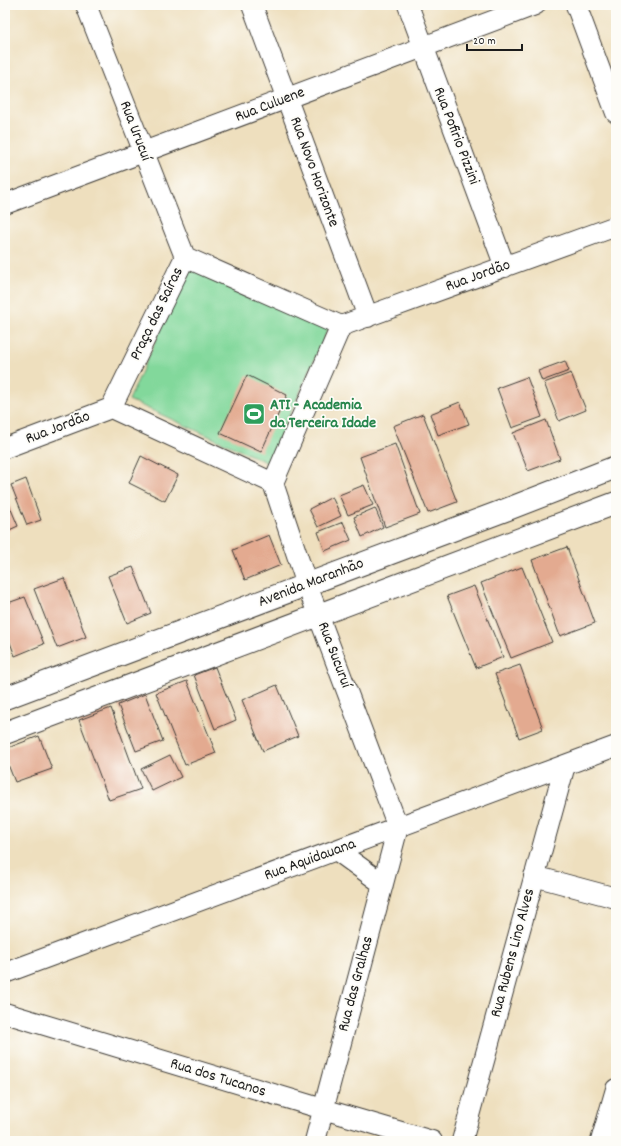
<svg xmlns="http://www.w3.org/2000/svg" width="621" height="1146" font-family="Dekko,sans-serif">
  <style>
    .green { fill: #82d89b; stroke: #4f7a5c }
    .building { fill: #e3aa90 }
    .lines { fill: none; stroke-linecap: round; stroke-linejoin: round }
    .minor-casing { stroke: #3c3934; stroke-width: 22 }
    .major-casing { stroke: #3c3934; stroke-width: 24 }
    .minor { stroke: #fff; stroke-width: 20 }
    .major { stroke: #fff; stroke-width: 22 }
    .labels { text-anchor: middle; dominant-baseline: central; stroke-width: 3.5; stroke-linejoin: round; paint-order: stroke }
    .street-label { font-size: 16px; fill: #1c1c1c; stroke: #fdfcf7 }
    .leisure-label { font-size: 16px; font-weight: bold; fill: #27864d; stroke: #fdfcf7; text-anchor: start }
  </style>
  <rect width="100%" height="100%" fill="#fdfcf7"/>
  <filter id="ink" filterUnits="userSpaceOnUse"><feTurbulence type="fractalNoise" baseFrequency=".025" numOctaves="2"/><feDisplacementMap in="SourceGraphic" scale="8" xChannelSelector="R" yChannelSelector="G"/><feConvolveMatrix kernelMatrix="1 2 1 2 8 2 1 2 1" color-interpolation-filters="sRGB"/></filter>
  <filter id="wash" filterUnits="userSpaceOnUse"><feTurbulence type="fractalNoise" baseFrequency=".012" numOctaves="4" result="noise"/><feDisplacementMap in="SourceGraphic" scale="16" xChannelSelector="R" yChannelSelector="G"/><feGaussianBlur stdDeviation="0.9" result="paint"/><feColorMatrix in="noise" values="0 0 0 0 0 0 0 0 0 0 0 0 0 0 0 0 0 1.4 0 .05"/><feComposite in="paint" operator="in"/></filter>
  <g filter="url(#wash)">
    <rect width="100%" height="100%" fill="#eedfbe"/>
    <!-- green -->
    <path class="green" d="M190,264L329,327L268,463L129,400Z"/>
    <g id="blocks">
      <!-- building -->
      <path class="building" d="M565,361L569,371L542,381L538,371Z
        M571,373L586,410L559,421L544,383Z
        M247,375L287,395L261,452L220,433Z
        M527,377L542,417L512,428L497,388Z
        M460,402L469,424L438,435L430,414Z
        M423,414L457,502L428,513L393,426Z
        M546,420L560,459L528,471L513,433Z
        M395,444L420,514L385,527L360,457Z
        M141,456L178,475L165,501L129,483Z
        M26,479L41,520L27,525L11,485Z
        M364,485L373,505L348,515L339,495Z
        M5,495L18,526L5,532Z
        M332,497L341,516L318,527L309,509Z
        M375,508L383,527L362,537L354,517Z
        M343,522L351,540L325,551L318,532Z
        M269,535L281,565L245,580L233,550Z
        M567,547L595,623L560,636L532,560Z
        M133,567L151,613L127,623L108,576Z
        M522,567L552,642L511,658L481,583Z
        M64,578L86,637L57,648L34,589Z
        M474,586L503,657L476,668L447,596Z
        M25,597L44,644L15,656L5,629V604Z
        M520,665L543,729L519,738L495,674Z
        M215,667L236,720L215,729L194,675Z
        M187,681L216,753L185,765L156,693Z
        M277,685L298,736L263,751L242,700Z
        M145,694L163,741L136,751L118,705Z
        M111,708L141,789L109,800L79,720Z
        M39,736L52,769L15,782L5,757V749Z
        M170,755L181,777L152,791L141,769Z"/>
    </g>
  </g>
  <g filter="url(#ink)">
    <use href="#blocks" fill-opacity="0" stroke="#3c3934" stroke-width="1"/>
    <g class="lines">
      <!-- minor casing -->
      <g class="minor-casing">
        <path id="minor" d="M86,5L185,257
          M252,5L368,317
          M408,5L505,267
          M576,5L616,113
          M5,204L535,5
          M185,257L341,326L273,483L111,408Z
          M341,326L616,226
          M5,448L111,408
          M273,483L307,585L398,827L315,1141
          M336,850L383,884
          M534,876L616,898
          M5,973L616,746
          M5,1013L323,1109L432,1141
          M462,1141L565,765
          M601,1141L616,1089"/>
      </g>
      <!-- major casing -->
      <g class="major-casing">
        <path id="major" d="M5,698L508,509L616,467
          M5,733L616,503"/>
      </g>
      <!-- minor -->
      <use href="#minor" class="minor"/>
      <!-- major -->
      <use href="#major" class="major"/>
    </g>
  </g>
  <!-- icons -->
  <defs>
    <g id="stadium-square" transform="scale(1.15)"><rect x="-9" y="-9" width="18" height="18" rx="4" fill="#2e9e5b" stroke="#fdfcf7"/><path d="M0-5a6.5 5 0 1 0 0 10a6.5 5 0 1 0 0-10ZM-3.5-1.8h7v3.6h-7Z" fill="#fff"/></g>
  </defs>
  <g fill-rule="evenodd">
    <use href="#stadium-square" x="254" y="414"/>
  </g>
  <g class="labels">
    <!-- street labels -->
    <g class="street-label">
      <text transform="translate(270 105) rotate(-21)">Rua Culuene</text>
      <text transform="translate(135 131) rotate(69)">Rua Urucuí</text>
      <text transform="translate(456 136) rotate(69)">Rua Pofirio Pizzini</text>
      <text transform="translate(314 172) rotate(70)">Rua Novo Horizonte</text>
      <text transform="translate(478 276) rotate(-20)">Rua Jordão</text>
      <text transform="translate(157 314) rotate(-64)">Praça das Saíras</text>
      <text transform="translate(58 428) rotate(-21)">Rua Jordão</text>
      <text transform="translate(311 583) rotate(-21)">Avenida Maranhão</text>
      <text transform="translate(334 655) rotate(69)">Rua Sucuruí</text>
      <text transform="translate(310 860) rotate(-20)">Rua Aquidauana</text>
      <text transform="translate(513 953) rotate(-75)">Rua Rubens Lino Alves</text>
      <text transform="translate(356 984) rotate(-75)">Rua das Gralhas</text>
      <text transform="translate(218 1078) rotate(17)">Rua dos Tucanos</text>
    </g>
    <!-- leisure labels -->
    <g class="leisure-label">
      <text x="270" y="405">ATI - Academia<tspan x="270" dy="18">da Terceira Idade</tspan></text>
    </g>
  </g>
  <!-- margin -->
  <rect width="621" height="1146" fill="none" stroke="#fdfcf7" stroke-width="20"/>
  <!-- scale -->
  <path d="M467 44v6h55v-6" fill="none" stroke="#1c1c1c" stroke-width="2"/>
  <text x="473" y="44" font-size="12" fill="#1c1c1c" stroke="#fdfcf7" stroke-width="3" paint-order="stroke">20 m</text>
</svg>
